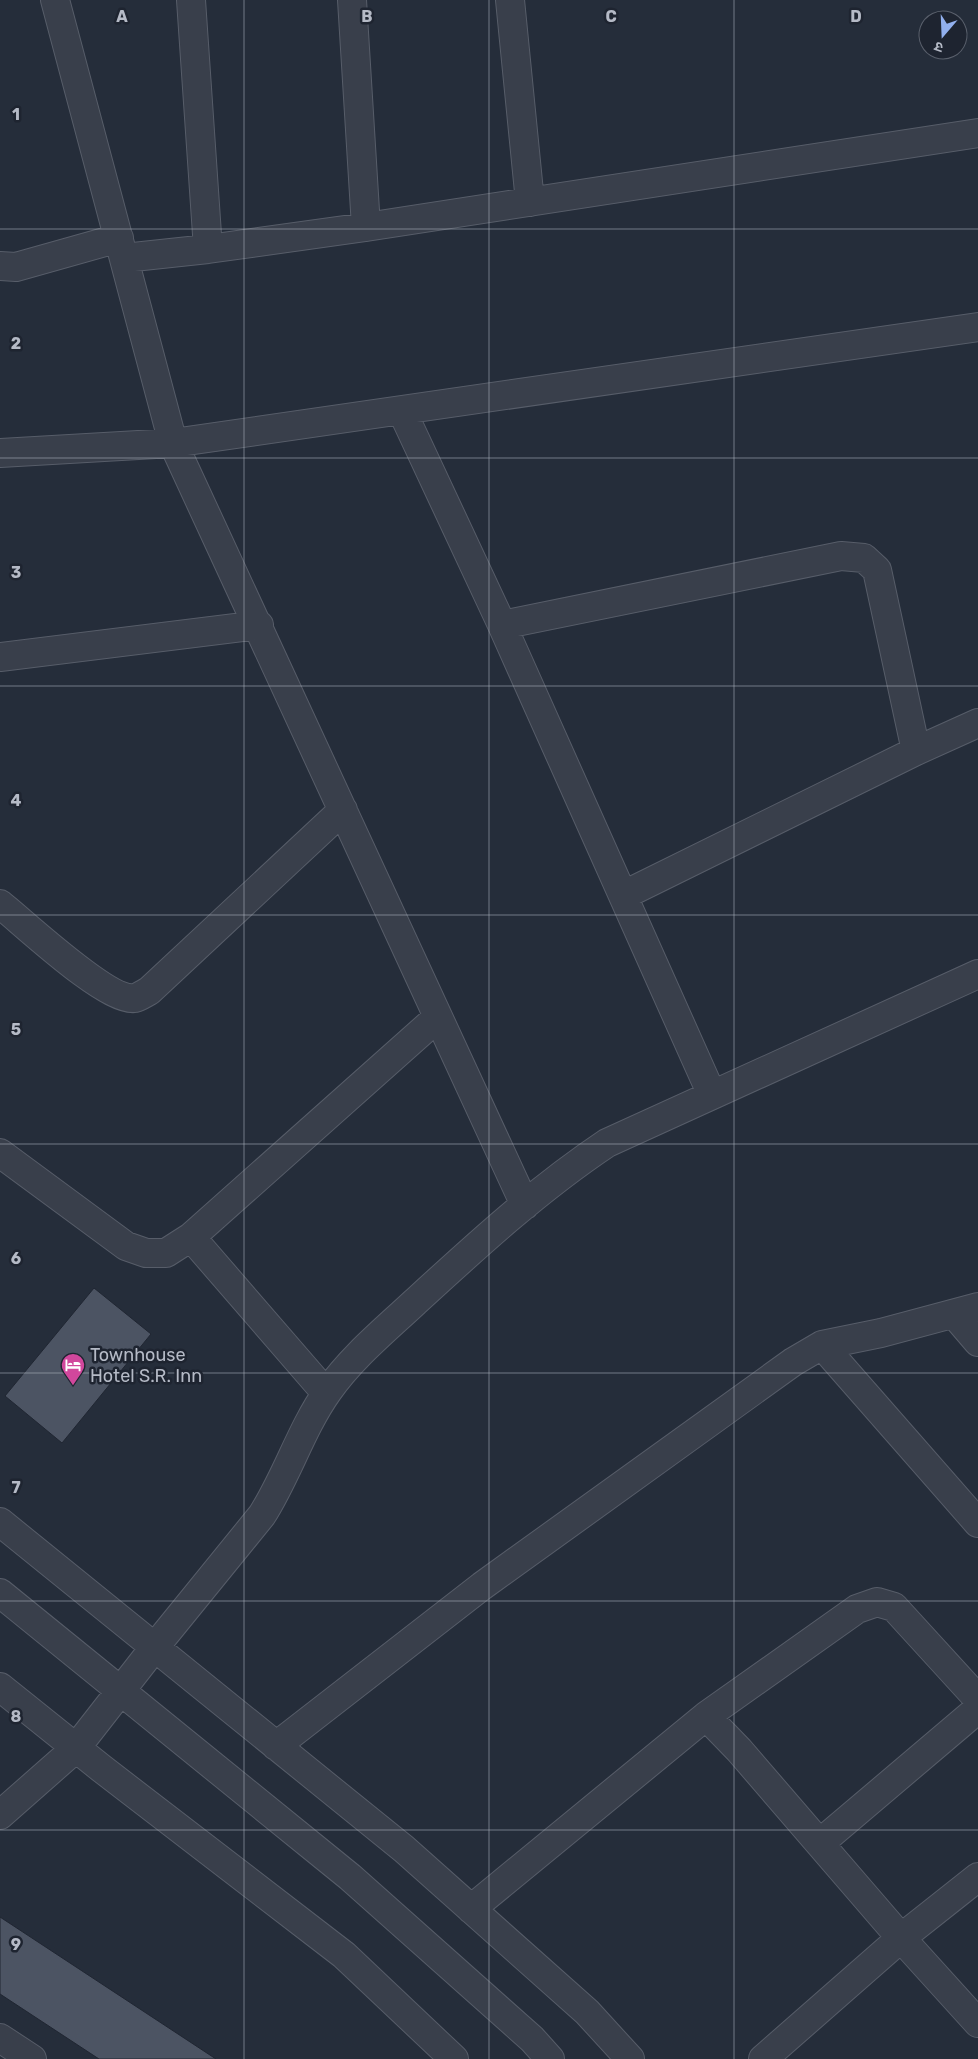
<svg xmlns="http://www.w3.org/2000/svg" width="978" height="2059" font-family="Rubik,'Noto Sans Devanagari',sans-serif">
  <style>
    .building { fill: #4c5463; stroke: #202632 }
    .lines { fill: none; stroke-linecap: round; stroke-linejoin: round }
    .minor-casing { stroke: #575d69; stroke-width: 30 }
    .minor { stroke: #393f4b; stroke-width: 28 }
    .grid { fill: none; stroke: #b5bac6; stroke-width: 1; stroke-opacity: 0.55 }
    .labels { text-anchor: middle; dominant-baseline: central; stroke-width: 5; stroke-linejoin: round; paint-order: stroke }
    .poi-label { font-size: 18px; fill: #b5bac6; stroke: #1e2430; text-anchor: start }
    .grid-label { font-size: 16px; text-anchor: middle; font-weight: bold; fill: #b5bac6; stroke: #1e2430; stroke-width: 5; stroke-linejoin: round; paint-order: stroke }
  </style>
  <rect width="100%" height="100%" fill="#252d3a"/>
  <!-- building -->
  <path class="building" d="M94,1288L151,1334L62,1443L5,1396Z
    M0,1917L216,2059H99L0,1994Z"/>
  <g class="lines">
    <!-- minor casing -->
    <g class="minor-casing">
      <path id="minor" d="M55,0L173,443L525,1205
        M191,0L208,249
        M352,0L366,227
        M510,0L530,202
        M124,258L208,249L366,227L978,133
        M0,266L16,267L119,238
        M402,411L502,625L712,1095
        M0,453L173,443L978,327
        M502,625L841,556L864,558L877,570L916,751
        M0,657L259,625
        M624,895L916,751L978,723
        M0,904C24,923 107,1002 135,998C139,997 145,993 149,991L343,810
        M0,1153L126,1246L146,1253H166L191,1237L438,1017
        M191,1237L326,1393
        M954,1314L978,1342
        M822,1345L978,1523
        M0,1522L404,1849L587,2012L630,2059
        M0,1593L350,1877L532,2039L550,2059
        M0,1687L101,1768L344,1955L454,2059
        M706,1716L857,1609L877,1602L894,1607L978,1699
        M276,1746L482,1586L793,1362L822,1345L881,1333L978,1307
        M0,1815L76,1748L154,1648L262,1515C287,1476 301,1429 328,1391C352,1357 384,1331 415,1302C476,1246 538,1189 607,1143L978,974
        M820,1843L978,1709
        M471,1909L706,1716L739,1750L901,1938L978,2023
        M0,2038L32,2059
        M763,2059L901,1938L978,1877"/>
    </g>
    <!-- minor -->
    <use href="#minor" class="minor"/>
  </g>
  <!-- grid -->
  <path class="grid" d="M244,0V2059M489,0V2059M734,0V2059M0,229H978M0,458H978M0,686H978M0,915H978M0,1144H978M0,1373H978M0,1601H978M0,1830H978"/>
  <!-- icons -->
  <defs>
    <g id="hotel-pin" transform="scale(1.25)"><path d="M0 17L-7.5 6A9.5 9.5 0 1 1 7.5 6Z" fill="#d1479c" stroke="#1e2430"/><path d="M-6-4.5h1.5V1H6V5H4.5V3h-9V5H-6ZM-4 0a1.8 1.8 0 1 1 3.6 0ZM.5 0V-2.5h3Q6-2.5 6 0Z" fill="#fff"/></g>
  </defs>
  <g fill-rule="evenodd">
    <use href="#hotel-pin" x="73" y="1365"/>
  </g>
  <g class="labels">
    <!-- poi labels -->
    <g class="poi-label">
      <text x="90" y="1355">Townhouse<tspan x="90" dy="21">Hotel S.R. Inn</tspan></text>
    </g>
  </g>
  <g class="grid-label">
    <text x="122" y="22">A</text>
    <text x="367" y="22">B</text>
    <text x="611" y="22">C</text>
    <text x="856" y="22">D</text>
    <text x="16" y="120">1</text>
    <text x="16" y="349">2</text>
    <text x="16" y="578">3</text>
    <text x="16" y="806">4</text>
    <text x="16" y="1035">5</text>
    <text x="16" y="1264">6</text>
    <text x="16" y="1493">7</text>
    <text x="16" y="1722">8</text>
    <text x="16" y="1950">9</text>
  </g>
  <!-- north arrow -->
  <g transform="translate(943 35) rotate(199)"><circle r="24" fill="#1e2430" stroke="#5a606c"/>
  <path d="M0-4L9 19L0 12L-9 19Z" fill="#92b0ee"/>
  <text y="-8" font-size="14" font-weight="bold" text-anchor="middle" fill="#b5bac6">उ</text>
  </g>
</svg>
